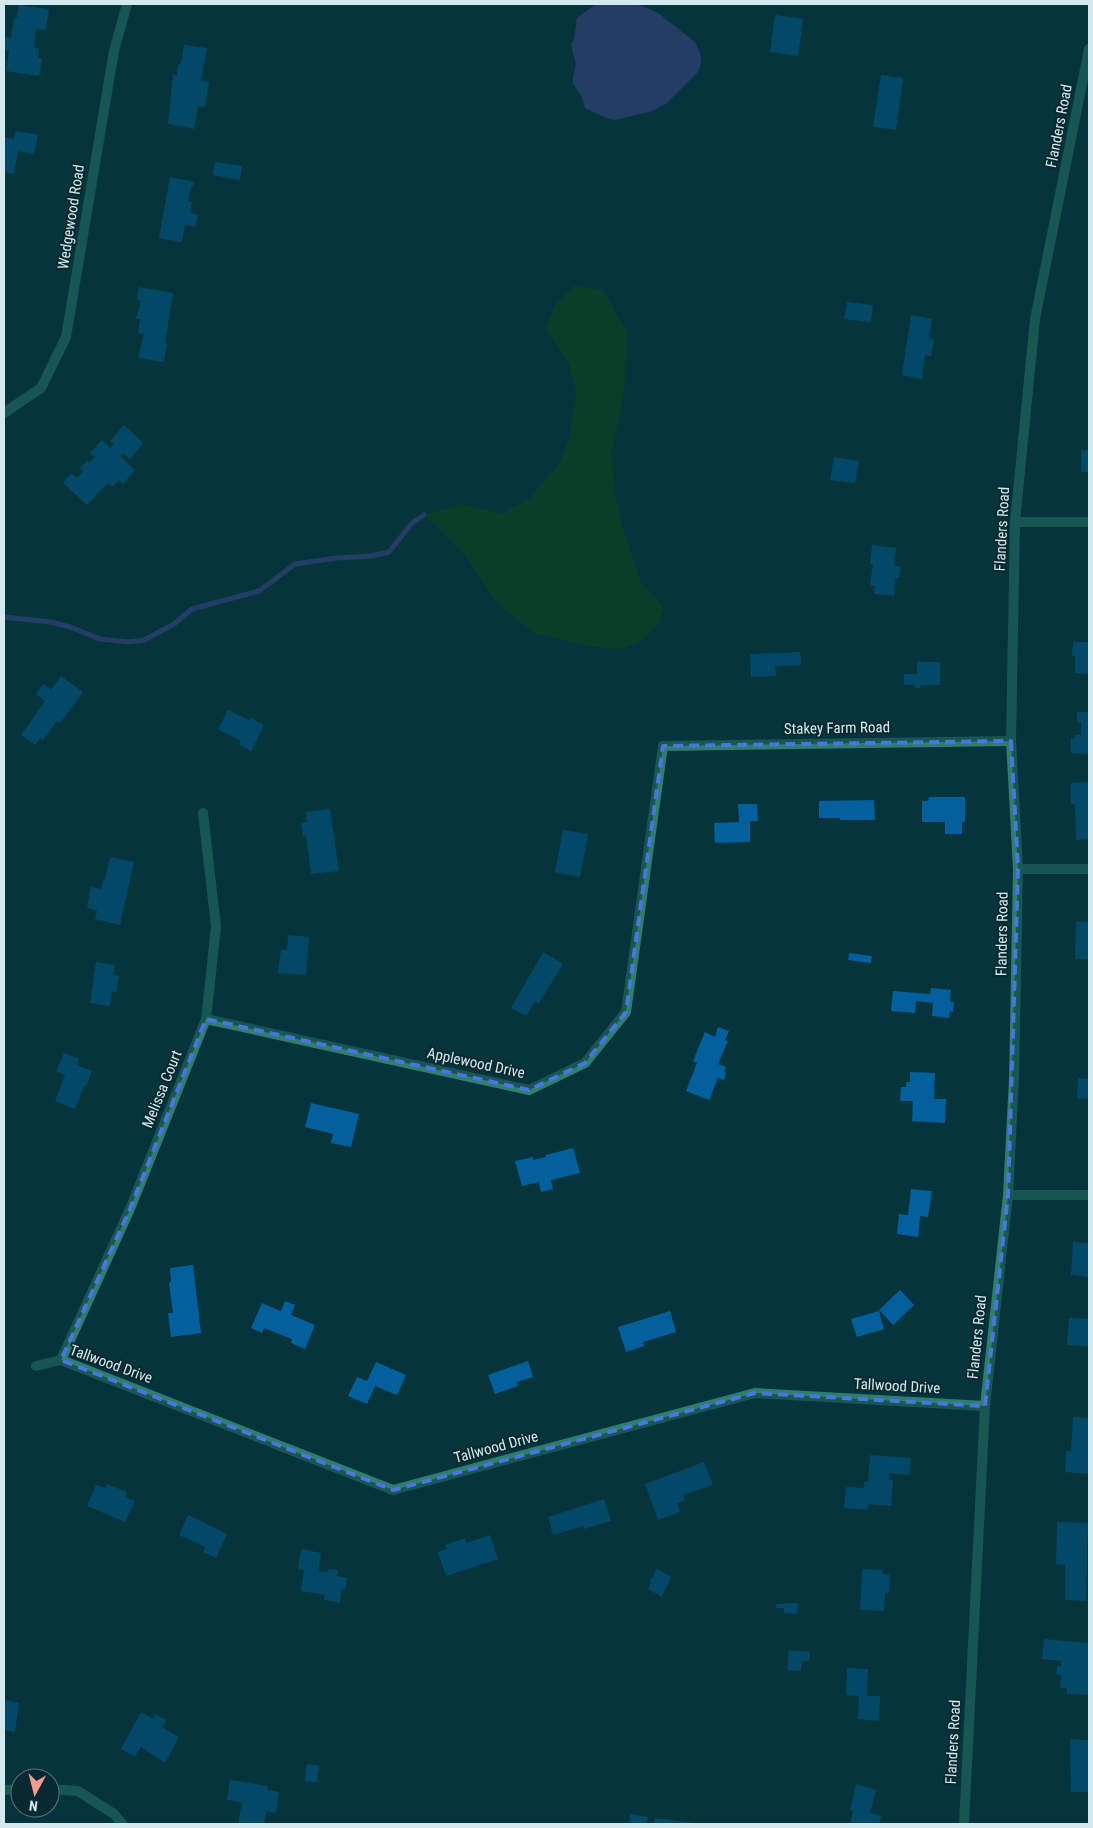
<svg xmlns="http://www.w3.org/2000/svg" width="1093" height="1828" font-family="'Roboto Condensed',sans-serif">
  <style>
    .green { fill: #134a13 }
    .water { fill: #4a4895 }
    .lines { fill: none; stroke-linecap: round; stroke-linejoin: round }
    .stream { stroke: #4a4895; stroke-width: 5 }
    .building { fill: #03609d }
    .minor { stroke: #2d7e6e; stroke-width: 10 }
    .tertiary { stroke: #2d7e6e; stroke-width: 10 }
    .marked { fill: none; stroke: #4a75de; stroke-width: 4; stroke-dasharray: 10 6; stroke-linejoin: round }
    .labels { text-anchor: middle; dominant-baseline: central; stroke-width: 4; stroke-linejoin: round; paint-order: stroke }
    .street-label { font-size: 15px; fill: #d3e9ee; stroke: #08292f }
  </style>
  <rect width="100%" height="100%" fill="#06343c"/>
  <!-- green -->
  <path class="green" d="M574,286L603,290L627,332L625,382L617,427L611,453L616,499L624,533L640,581L664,608L659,623L642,641L621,649L588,646L534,633L495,601L463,552L424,515L463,504L500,514L529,499L559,464L570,436L576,394L569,364L546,327L555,305Z"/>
  <!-- water -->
  <path class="water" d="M596,4H637L658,13L695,42L701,55V64L698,72L666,104L652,111L615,120L607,118L585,108L581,95L573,84V78L576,64L571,45L574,39L577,18Z"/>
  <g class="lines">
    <!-- stream -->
    <path class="stream" d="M4,617L51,622L70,627L100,639L128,642L144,640L174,624L192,609L259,591L295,564L337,558L371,556L389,552L412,523L424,515"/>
  </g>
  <!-- building -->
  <path class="building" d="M19,5L49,9L46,30L36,29L34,48H39L38,58L42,59L39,76L6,71L9,51L4,50V36L11,38L14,18H17Z
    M775,15L803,19L798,56L770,52Z
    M184,45L207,48L201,81L209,82L205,107L198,106L194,129L168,124L173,75H177L178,65L181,63Z
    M881,75L903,78L896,130L873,127Z
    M16,131L38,135L34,154L18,151L14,174L4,172V137L14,139Z
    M215,162L242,166L240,180L213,175Z
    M170,177L194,182L193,186H191L188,201L192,202L190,213L198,215L195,227L185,225L182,242L159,238Z
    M139,287L173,293L165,343H167L164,362L138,358L144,334L138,333L140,319H136L141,301L137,300Z
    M847,302L873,305L871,322L844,319Z
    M911,315L932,319L929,338L934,339L931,356L925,355L922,379L902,375Z
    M124,425L143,443L130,459L123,453L120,456L135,470L123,484L119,480L113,487L108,483L87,505L63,483L71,473L77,478L83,471L80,468L87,461L89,463L95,457L90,453L102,440L110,448L114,444L110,441Z
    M1081,450H1089V472H1081Z
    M834,457L859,461L855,483L830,480Z
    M872,545L896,548L894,566L901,567L899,578H895L894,596L874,594L875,586L870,585L873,564H870Z
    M1073,642H1089V674L1075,673V656H1072Z
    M800,652L801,665L775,666L776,676L751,677L750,654Z
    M917,662H940V685H921L920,688H915V685H904V674H917Z
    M61,676L83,692L60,723L57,721L43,740L40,738L35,745L21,735L45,701L36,694L43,684L51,690Z
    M228,710L249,720L251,718L264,725L251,751L239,745L241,741L218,729Z
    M1077,712H1089V754L1071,753V738H1075V735H1081V722H1077Z
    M1089,782V839L1076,840L1075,804H1071V783Z
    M929,797H965V822H962V834H945V822H922V801H928Z
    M874,800L875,820H840V818H819V801Z
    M738,804H757L758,821H750V842L715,843L714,823L739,822Z
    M330,809L339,871L311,874L306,835L303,836L301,823L307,822L306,812Z
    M563,830L588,834L580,877L555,872Z
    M110,857L134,862L120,925L95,919L97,910L87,908L91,887L101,889L103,880H105Z
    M1076,921L1089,922V959H1075Z
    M288,935L309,937L306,975L278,973L281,950H287Z
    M543,952L563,964L539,1003L535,1001L526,1016L511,1008Z
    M849,953L872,956L871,963L848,960Z
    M96,962L115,965L113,975L119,976L116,992L112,991L110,1006L90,1003Z
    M931,988L951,990L950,1002H954L953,1012L950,1011L949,1018L932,1016L933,1003L916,1001L915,1013L891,1011L893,991L930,994Z
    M718,1027L729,1031L725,1040L728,1041L718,1064L726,1067L724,1072L726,1073L724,1080L718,1078L709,1100L686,1091L697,1063L693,1061L705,1032L715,1037Z
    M64,1053L79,1059L77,1065L92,1071L86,1087L84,1086L75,1109L55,1101L65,1075L56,1071Z
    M910,1072L935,1073L934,1099H946L945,1123L912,1121L913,1101H900L901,1087H906V1082H910Z
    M1078,1078L1089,1079V1099L1077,1098Z
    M311,1103L359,1114L351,1147L331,1143L333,1134L305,1127Z
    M573,1148L580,1173L551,1180L553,1189L541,1192L539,1182L522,1186L515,1161L533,1157V1160L546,1157V1155Z
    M911,1189L932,1191L928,1217L920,1216L918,1237L897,1234L899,1214L908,1215Z
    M1073,1242L1089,1243V1277L1071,1275Z
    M193,1265L201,1333L171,1337L168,1313H173L169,1283L171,1281L170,1268Z
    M900,1290L914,1305L893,1325L879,1310Z
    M285,1301L295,1305L291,1315L315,1325L305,1349L291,1343L292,1339L264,1328L262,1333L251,1328L262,1303L281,1311Z
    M670,1311L676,1332L643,1342L644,1346L626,1352L618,1327Z
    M879,1311L884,1329L857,1337L851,1319Z
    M1069,1318L1089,1319L1088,1346L1067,1345Z
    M528,1361L533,1377L517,1382L518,1386L495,1394L488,1375Z
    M376,1362L406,1375L397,1395L375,1386L367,1404L348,1396L357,1377L367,1381Z
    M1073,1417L1089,1418V1474L1065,1472L1066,1451H1071Z
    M870,1455L911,1458L909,1475L889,1473V1480H893L891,1506L868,1504V1510L844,1508L846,1487L864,1488V1482H868Z
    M704,1462L713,1485L683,1495L685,1501L677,1503L680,1512L658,1520L645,1484Z
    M107,1484L127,1492L125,1497L135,1501L125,1522L87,1506L96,1485L105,1488Z
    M604,1499L611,1521L584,1529L583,1526L553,1535L548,1517Z
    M188,1515L227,1534L216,1558L203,1552L205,1547L179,1535Z
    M1057,1522L1088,1523L1086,1601L1065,1600V1565L1056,1564Z
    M490,1535L498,1559L446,1576L438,1552L447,1549L445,1545L465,1538L466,1543Z
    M301,1549L321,1553L318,1571L326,1572L330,1569L338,1570L337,1576L347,1578L345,1590L342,1589L340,1603L324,1600L325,1595L301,1591L304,1570L298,1569Z
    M657,1569L671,1577L662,1597L648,1589L651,1583L650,1581Z
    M862,1569L883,1570V1574L890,1575L889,1593H885L884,1611L860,1610Z
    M785,1603H798L797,1614L784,1613V1608H776L777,1604H785Z
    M1044,1639L1089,1643L1088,1695L1067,1694V1688H1060L1061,1675H1056L1057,1666H1061V1661L1042,1659Z
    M789,1650L810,1652L809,1661H802L801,1671L787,1670Z
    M847,1668L868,1669L867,1696H880L879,1721L858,1719L859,1696L846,1695Z
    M4,1700L19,1703L15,1732L4,1730Z
    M141,1712L153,1719L155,1714L166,1720L162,1727L179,1737L165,1763L141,1747L135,1757L121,1749Z
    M1070,1739L1089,1740V1792H1071Z
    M307,1764L319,1766L317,1782L305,1781Z
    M230,1780L268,1786L267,1790L279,1792L276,1813L266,1811L264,1824H238L242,1802L227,1800Z
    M856,1784L876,1790L870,1813L881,1816L879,1824H850L853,1811L850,1810Z
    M630,1814L648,1817L647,1824H629Z
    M655,1818L694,1823V1824H654Z"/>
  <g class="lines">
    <!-- minor -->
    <path class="minor" d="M4,413L41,388L66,337L114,51L127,4
      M1015,522H1089
      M1018,869H1089
      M206,1019L529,1090L585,1063L626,1012L663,746L1011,741
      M1008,1195H1089
      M61,1360L130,1209L206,1019L216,927L203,813
      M36,1366L61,1360L393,1490L755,1393L985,1406
      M50,1789L78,1791L114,1814L122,1824
      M4,1790L20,1789"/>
    <!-- tertiary -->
    <path class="tertiary" d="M964,1824L985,1406L1008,1195L1014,1078L1018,869L1011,741L1015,522L1035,319L1089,49"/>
  </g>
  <!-- marked area -->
  <path d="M0 0H1093V1828H0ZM1011,741L1018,869L1008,1195L985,1406L755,1393L393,1490L61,1360L130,1209L206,1019L529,1090L585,1063L626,1012L663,746Z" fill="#06343c" fill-opacity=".55" fill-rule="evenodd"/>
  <path class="marked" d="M1011,741L1018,869L1008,1195L985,1406L755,1393L393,1490L61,1360L130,1209L206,1019L529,1090L585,1063L626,1012L663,746Z"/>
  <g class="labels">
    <!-- street labels -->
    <g class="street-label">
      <text transform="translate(1059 126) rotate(-79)">Flanders Road</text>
      <text transform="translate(71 217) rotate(-81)">Wedgewood Road</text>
      <text transform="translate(1002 529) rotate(-87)">Flanders Road</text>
      <text transform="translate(837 728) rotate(-1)">Stakey Farm Road</text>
      <text transform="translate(1002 934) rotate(-89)">Flanders Road</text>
      <text transform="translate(476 1063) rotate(12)">Applewood Drive</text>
      <text transform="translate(162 1089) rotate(-68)">Melissa Court</text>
      <text transform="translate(977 1337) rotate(-84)">Flanders Road</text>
      <text transform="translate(111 1364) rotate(20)">Tallwood Drive</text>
      <text transform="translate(897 1386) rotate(3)">Tallwood Drive</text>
      <text transform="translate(496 1447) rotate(-15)">Tallwood Drive</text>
      <text transform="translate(953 1742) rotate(-87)">Flanders Road</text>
    </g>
  </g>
  <!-- border -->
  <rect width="1093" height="1828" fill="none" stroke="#d3e9ee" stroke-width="10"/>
  <!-- north arrow -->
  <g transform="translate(35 1793) rotate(187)"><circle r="24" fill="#08292f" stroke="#59767b"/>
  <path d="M0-4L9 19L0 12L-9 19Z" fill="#f59c95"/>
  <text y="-8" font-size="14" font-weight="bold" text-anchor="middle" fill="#d3e9ee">N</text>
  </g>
</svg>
